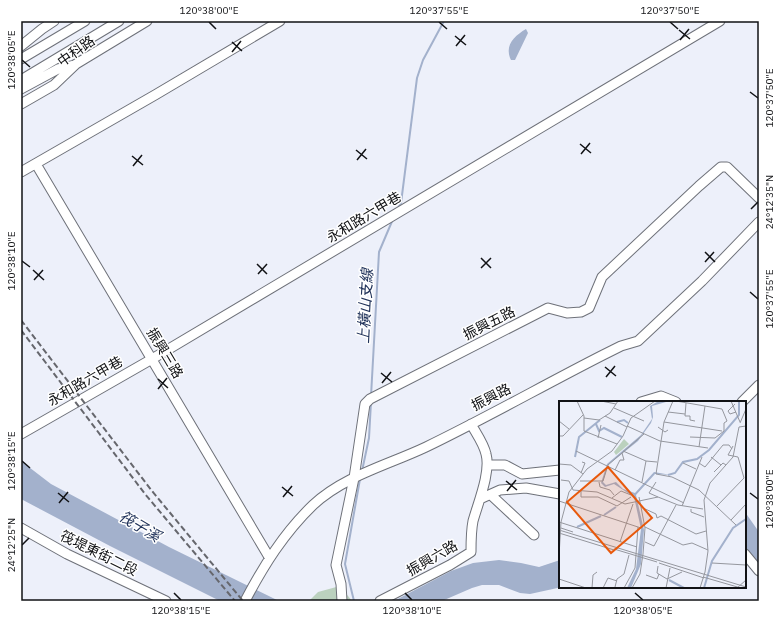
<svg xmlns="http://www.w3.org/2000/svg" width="780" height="622" font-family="'IBM Plex Sans','Noto Sans TC',sans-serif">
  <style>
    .green { fill: #bbd1be }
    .water { fill: #a3b1cc }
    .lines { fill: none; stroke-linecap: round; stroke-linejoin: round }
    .stream { stroke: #a3b1cc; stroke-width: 2 }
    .minor-casing { stroke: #6e7179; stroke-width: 11 }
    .minor { stroke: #fff; stroke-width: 9 }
    .rail { stroke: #66676d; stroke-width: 2; stroke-dasharray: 6 3; stroke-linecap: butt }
    .ticks { fill: none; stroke: #111215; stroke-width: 1.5 }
    .labels { text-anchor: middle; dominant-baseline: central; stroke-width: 3; stroke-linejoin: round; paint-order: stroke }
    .street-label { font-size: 14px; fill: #111215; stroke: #fff }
    .water-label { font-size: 15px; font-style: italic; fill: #22345b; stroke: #fff }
    .inset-river { fill: none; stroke: #a3b1cc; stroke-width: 2 }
    .inset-road { fill: none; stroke: #95979e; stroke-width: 1 }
    .view { fill: #e8590c; fill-opacity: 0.15; stroke: #e8590c; stroke-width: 2 }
    .inset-edge { fill: none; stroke: #111215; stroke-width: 2 }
    .neatline { fill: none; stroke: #111215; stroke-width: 1.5 }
    .ticks-label { font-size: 10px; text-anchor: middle; fill: #111215 }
  </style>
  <rect width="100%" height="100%" fill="#edf0fa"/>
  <!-- green -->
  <path class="green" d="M340,586L352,601H309L318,592Z"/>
  <!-- water -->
  <path class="water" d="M526,29L528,33L515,60H511C504,46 514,36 526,29Z
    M21,461L51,484L169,547L279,601H220L110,546L21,499Z
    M745,512L759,532V567L745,550Z
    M499,560L521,563L539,567L560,560V587H562L530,594L520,593L499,585H482L472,588L442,601H394L451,571L473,563Z"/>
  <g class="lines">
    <!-- stream -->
    <path class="stream" d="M398,208L401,203L417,78L423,60L444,21
      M371,396L379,252L393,219
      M362,471L369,438L371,402
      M354,601L345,564L360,479"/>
    <!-- minor casing -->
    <g class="minor-casing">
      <path id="minor" d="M21,46L42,29L54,21
        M21,59L85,21
        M21,80L119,21
        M21,89L58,69L75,65
        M21,104L54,85L76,64L147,21
        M36,164L269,557
        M21,172L155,95L280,21
        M641,402L661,396L676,402
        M742,402L759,385
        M21,434L152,359L720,21
        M487,465H505L522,474L560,470
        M491,495L534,535
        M480,499L500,490L526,488L560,494
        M21,528L67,554L166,601
        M745,554L759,571
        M245,601C264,565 284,533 313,505C344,476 388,465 426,447C486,418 544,385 603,355L621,346L638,341L702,281L759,222
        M342,601L341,584L336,565L354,478L365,404L370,399L548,308L567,313L581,312L589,308L602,277L699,186L721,167H727L759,198
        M380,601L450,565L471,552C471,542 471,531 473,521C478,503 491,472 486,454C484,444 476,433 471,424"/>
    </g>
    <!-- minor -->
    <use href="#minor" class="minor"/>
    <!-- rail -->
    <path class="rail" d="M21,320L152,491L243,601
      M21,330L145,494L235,601"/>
  </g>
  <!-- ticks -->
  <path class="ticks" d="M209,22L216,29M439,22L447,29M670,22L678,29M679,30L690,39M455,36L466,45M680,40L689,29M232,42L242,51M456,46L465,35M232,52L241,41M22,60L30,67M750,92L758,98M580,144L591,153M356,150L367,159M581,154L590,143M132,156L143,165M357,160L366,149M133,166L142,155M751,209L758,202M705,252L715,262M481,258L491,268M22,261L30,267M705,262L714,252M257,264L267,274M481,268L491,258M33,270L44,280M258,274L267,264M34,280L43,270M750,292L758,299M605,367L616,376M381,373L392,382M606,377L615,366M158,379L168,388M382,383L391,372M158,389L167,378M22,461L30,468M506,481L517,490M282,487L293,496M507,491L516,480M58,493L69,502M750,493L758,499M283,497L292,486M59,503L68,492M22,545L29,538M174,593L181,600M405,593L412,600M635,593L643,600"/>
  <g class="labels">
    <!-- street labels -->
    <g class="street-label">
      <text transform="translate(76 51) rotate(-35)">中科路</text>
      <text transform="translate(364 217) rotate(-31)">永和路六甲巷</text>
      <text transform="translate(489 323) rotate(-27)">振興五路</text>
      <text transform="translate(165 353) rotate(59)">振興三路</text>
      <text transform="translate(85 381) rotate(-30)">永和路六甲巷</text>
      <text transform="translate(491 397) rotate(-27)">振興路</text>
      <text transform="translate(99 553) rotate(26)">筏堤東街二段</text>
      <text transform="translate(432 558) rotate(-30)">振興六路</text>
    </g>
    <!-- water labels -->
    <g class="water-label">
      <text transform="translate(365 306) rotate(-87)">上橫山支線</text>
      <text transform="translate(140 526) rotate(31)">筏子溪</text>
    </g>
  </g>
  <!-- overview -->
  <g transform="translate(559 401)">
    <rect width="187" height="187" fill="#edf0fa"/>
    <path d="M65,38L70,43L57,54L55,51Z" fill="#bbd1be"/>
    <path d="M98,1H107L93,5L94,16L92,22L79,40L49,64L44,81L47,84L57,81L64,88L76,92L95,71L112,74L96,73L77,94L85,129L82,163L72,187H68L77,168L82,128L75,96L55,83L46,86L42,82L48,63L82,34L93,18L91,5Z" fill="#a3b1cc"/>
    <path class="inset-river" d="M58,21L65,19L69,22M37,23L40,30L45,27L63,36M16,56L20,36L41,19M109,74L116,72L124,61L138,58L150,49L180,14V0M45,114L57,106M18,126L42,115M110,179L125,187M145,187L153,160L174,127L187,118"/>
    <path class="inset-road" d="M18,0L25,15V30L58,43M42,0L57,3M114,0L105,21L97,73L113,76L140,89L177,124M117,0L163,8L168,20L165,22V30L156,37L131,36M172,0L181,21M127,2L126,15H131V19L136,20M176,3L169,10L171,13L177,11M55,7L85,20M109,11L126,13M46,15L68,26M25,17L40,19L51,12L59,0M0,20L10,28M105,21L163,30M181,22L187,8M68,25L101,40L149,47M99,26L106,31L109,29M0,35H4L24,14M39,37L42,24M140,46L146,5M17,50L125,102M64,50L87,60L98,61M152,56L162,64M124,62L137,68M140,62L146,66L164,44H170L173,48M0,63L12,64L24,73M56,69L61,59H65L63,52M155,71L164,62L167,64M22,72L26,62L23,61M2,79L10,80L14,89L38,91L66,103L99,96L119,104L144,108M21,80H44L49,64L85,33M40,81L41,86L51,89L55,94M83,81L87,60M97,81L90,92L99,96M22,90V96H39L58,105L72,96M80,96L82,106L97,113L98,117L102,115L137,133L147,130M53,97L62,90L72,94M0,100L82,127M123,105L143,56M158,105L185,77L179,56L169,54L174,45M132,108V111L145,116M172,119L187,103M0,121L78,146M86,126L124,144L133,142L149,149M2,127L14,131M0,129L187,186M0,132L55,149M61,141L74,103M86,141L95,145L117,104M55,148L98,161M0,155L2,121L10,91L28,68L53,50L64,35L72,17L96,0M100,162L145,177M153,162L187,164M99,165L98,172L108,178L123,171M87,174L98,178L100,173M144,176L182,187M0,178L27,187M56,186L58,178L65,173L70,154M33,187L34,174L38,171M44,187L49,177L58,180M65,187L76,167L79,126M73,187L81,173L84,153L86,127L82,106M107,187L111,167M141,187L146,171L149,150L145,99L151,82L174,56L180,26L187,25M178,187L187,179"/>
    <path class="view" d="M49,66L93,117L52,152L8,101Z"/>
    <rect width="187" height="187" class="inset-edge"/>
  </g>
  <!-- border -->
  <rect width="780" height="622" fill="none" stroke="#ffffff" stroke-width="44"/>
  <rect x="22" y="22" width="736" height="578" class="neatline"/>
  <g class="ticks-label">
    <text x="209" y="14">120°38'00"E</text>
    <text x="439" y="14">120°37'55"E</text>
    <text x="670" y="14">120°37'50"E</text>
    <text transform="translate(11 60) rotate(-90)" y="4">120°38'05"E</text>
    <text transform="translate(769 98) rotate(-90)" y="4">120°37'50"E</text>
    <text transform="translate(769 202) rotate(-90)" y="4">24°12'35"N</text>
    <text transform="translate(11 261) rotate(-90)" y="4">120°38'10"E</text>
    <text transform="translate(769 299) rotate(-90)" y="4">120°37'55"E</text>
    <text transform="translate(11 461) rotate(-90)" y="4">120°38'15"E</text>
    <text transform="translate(769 499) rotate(-90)" y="4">120°38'00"E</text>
    <text transform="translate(11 545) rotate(-90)" y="4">24°12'25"N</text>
    <text x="181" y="614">120°38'15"E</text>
    <text x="412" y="614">120°38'10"E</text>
    <text x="643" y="614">120°38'05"E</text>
  </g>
</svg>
